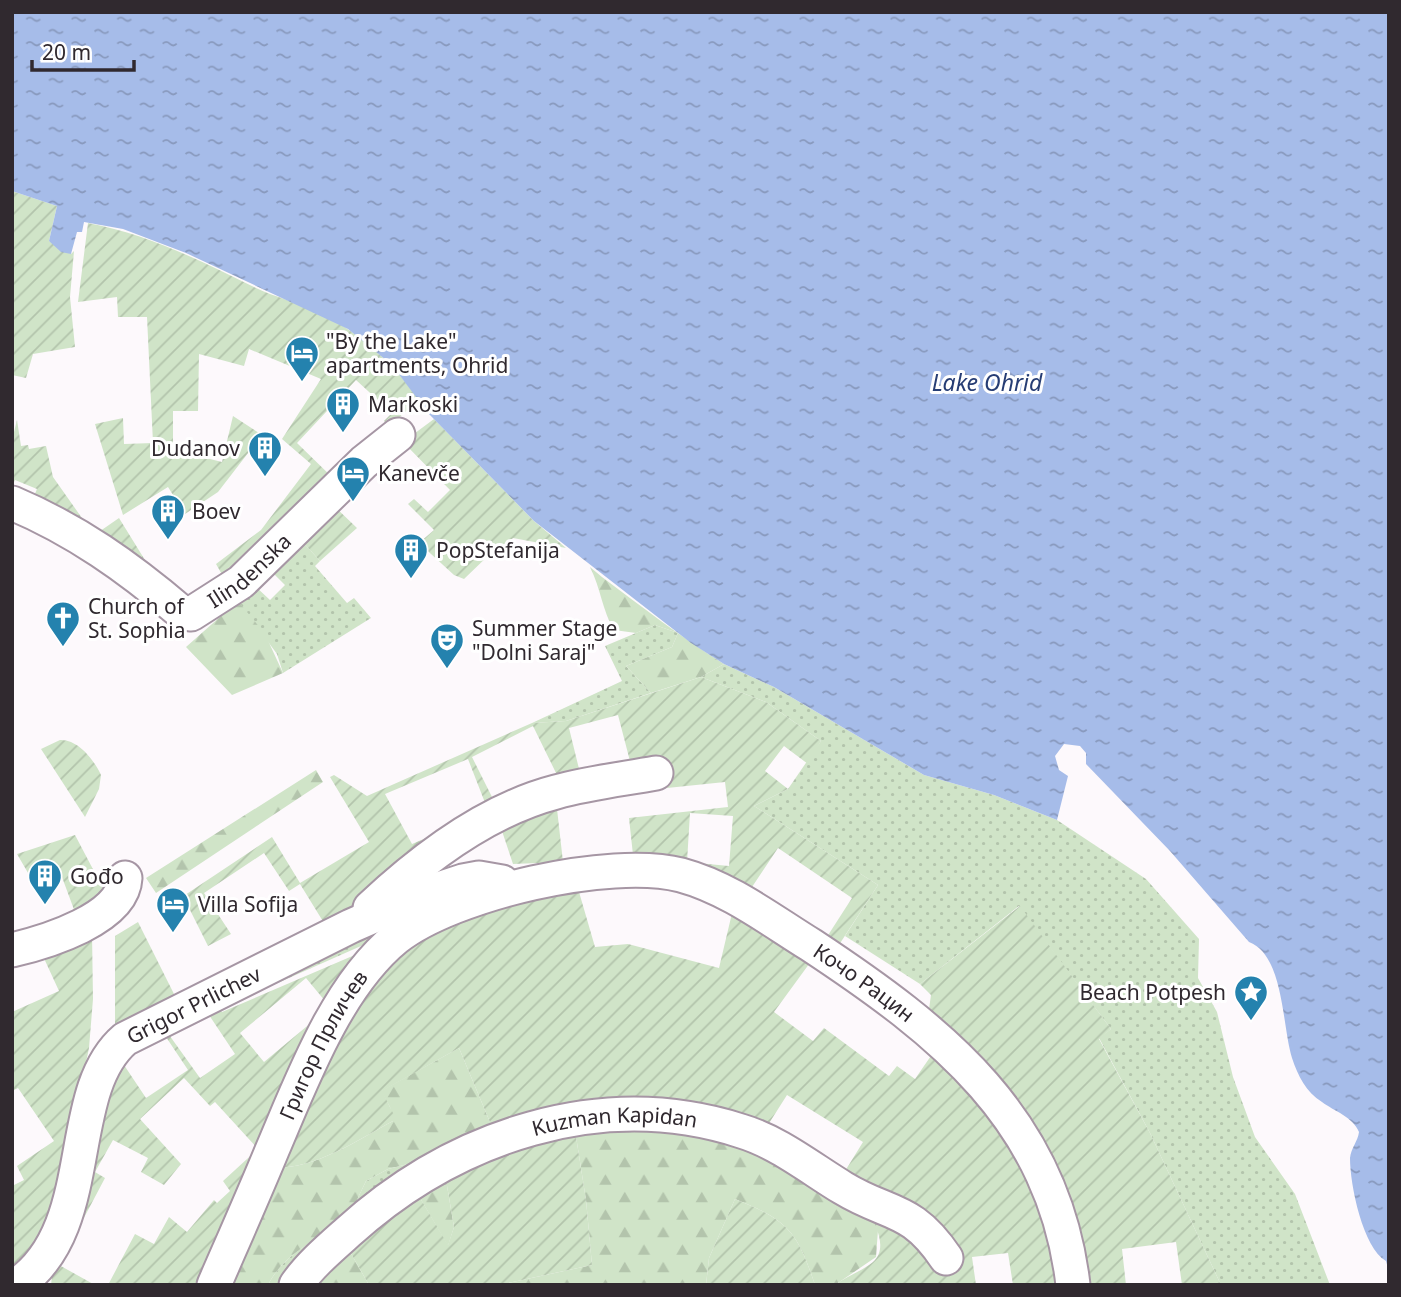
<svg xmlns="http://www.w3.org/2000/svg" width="1401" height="1297" font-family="'Noto Sans',sans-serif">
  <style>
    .grass { fill: url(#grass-dots) }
    .forest { fill: url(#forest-firs) }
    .garden { fill: url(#garden-furrows); fill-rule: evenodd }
    .water { fill: url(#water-ripples) }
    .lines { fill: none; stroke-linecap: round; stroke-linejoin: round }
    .minor-casing { stroke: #a696a4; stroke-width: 37 }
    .minor { stroke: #fff; stroke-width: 33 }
    .labels { text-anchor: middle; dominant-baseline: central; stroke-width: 6; stroke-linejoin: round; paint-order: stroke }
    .poi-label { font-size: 21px; fill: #30292f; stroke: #fff; text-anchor: start }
    .street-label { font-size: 21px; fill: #30292f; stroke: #fff }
    .water-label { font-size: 23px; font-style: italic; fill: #263d74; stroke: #fff }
  </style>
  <defs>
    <pattern id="grass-dots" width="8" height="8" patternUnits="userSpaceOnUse" patternTransform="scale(1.75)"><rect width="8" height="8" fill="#d0e4c8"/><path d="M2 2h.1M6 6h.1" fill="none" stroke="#b3c4ac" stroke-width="1.8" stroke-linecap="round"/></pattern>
    <pattern id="forest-firs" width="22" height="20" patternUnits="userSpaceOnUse" patternTransform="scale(1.75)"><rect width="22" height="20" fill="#d0e4c8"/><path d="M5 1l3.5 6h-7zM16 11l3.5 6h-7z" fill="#b3c4ac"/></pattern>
    <pattern id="garden-furrows" width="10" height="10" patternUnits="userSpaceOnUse" patternTransform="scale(1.75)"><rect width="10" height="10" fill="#d0e4c8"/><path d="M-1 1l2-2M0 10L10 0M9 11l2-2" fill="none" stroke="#b3c4ac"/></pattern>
    <pattern id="water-ripples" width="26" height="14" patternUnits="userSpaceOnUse" patternTransform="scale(1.75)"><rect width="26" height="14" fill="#a6bce9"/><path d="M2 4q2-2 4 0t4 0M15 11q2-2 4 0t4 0" fill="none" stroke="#8899bd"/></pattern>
  </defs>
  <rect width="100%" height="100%" fill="#fdf9fc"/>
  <!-- grass -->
  <path class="grass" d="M300,539L320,561L315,566L347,603L354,598L371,618L283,673L277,654L238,601L255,586L270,600L285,585L270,570Z
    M655,625L678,633L672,647L626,666L651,693L566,721L532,723L622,681L605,646Z
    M724,664L774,687L924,775L994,795L1057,820L1146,879L1199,939L1198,978L1217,1012L1233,1077L1255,1137L1295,1194L1330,1285H1221L1150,1133L1099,1038L1111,1029L1019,906L920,984L845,936L878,885L754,806L788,789L821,741L766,702L701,677Z
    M391,924L379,938L246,997Z
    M428,1159L285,1285H268C283,1255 316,1238 345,1225L366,1181L388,1169Z"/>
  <!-- forest -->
  <path class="forest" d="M590,567L602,577C642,607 681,637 724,664L701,677L651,693L626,666L672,647L678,633L655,625L636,633L614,630C602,610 601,589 590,567Z
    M238,601L265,634L283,673L232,695L186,647Z
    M316,770L323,782L156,893L146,878Z
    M459,1048L492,1127L428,1159L388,1169L366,1181L345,1225C316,1238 283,1255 268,1285H222L274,1168C317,1168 356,1141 393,1121L390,1107L381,1091Z
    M656,1127L739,1144L871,1217L878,1230L876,1257L835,1285H815C797,1230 787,1220 735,1199L709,1258L706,1285H499L592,1265L586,1200L575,1130Z
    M445,1174L454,1227L448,1246L416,1191Z
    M345,1243L369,1285H307Z"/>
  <!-- garden -->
  <path class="garden" d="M12,191L57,206L49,241L71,254L74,251L70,297L75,347L33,354L26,378L12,375Z
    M88,223C148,234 201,261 256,288C275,297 296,302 315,311C357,330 393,362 419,400L389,426L384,421L392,413L356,380L297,443L336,481L224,578L216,564L261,530L311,464L282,439L321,379L249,349L244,366L199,354L198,411H173V456H198L222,462L233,416L262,435L218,492L185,514L168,487L123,515L95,424L123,418L124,444L153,443L147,317H118L117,297L78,302Z
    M434,419L534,521L566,548L513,538L496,557L490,554L464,579L454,575L419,543L434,530L408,504L414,499L428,512L450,490L403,442Z
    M17,420L21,446L28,445L29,449L46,446L53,477L89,528L32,501L37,489L15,480L12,486V440Z
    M332,504L357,528L320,561L300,539Z
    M119,518L161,586L93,536Z
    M701,677L766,702L821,741L808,764L784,746L765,771L788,789L754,806L878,885L835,951L823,943L852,898L778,848L748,893L633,855L629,818L728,807L725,782L667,788L662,758L631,765L618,715L569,728L581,777L489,813L468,759L385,794L412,844L445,830L365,901L324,923L300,884L289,891L264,853L204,893L231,934L208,946L187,904L170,913L167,907L272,837L300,883L369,842L330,777L334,775L367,796L532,723L566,721ZM533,726L557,775L496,805L472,757ZM690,813L733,816L729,866L687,862Z
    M60,740C78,739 94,760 101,775L99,789L85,817L41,749Z
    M556,800L563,862L513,864L500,825Z
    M75,835L106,894L76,915L59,869L31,878L17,854Z
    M577,885L595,947L628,944L719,968L733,909L812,960L774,1012L813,1041L824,1028L889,1076L897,1066L915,1079L935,1050L1010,1132L1065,1285H1013L1008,1253L972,1257L976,1285H835C847,1276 862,1271 873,1262C897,1240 855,1194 842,1176L863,1142L787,1095L766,1128L492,1127L459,1048L382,1091L395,1117L393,1121C356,1141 317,1168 274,1168L374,971L456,919Z
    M1020,906L1111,1029L1099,1039L1150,1133L1221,1285H1182L1176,1242L1122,1249L1126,1285H1081L1073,1238L928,1016L931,995L920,984Z
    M138,922L176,998L115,1029V936Z
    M92,933L93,999L89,1048L53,1221L12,1279V1186L24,1180L17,1166L54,1141L18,1088L12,1091V1012L59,991L42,954Z
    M378,945L200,1285H108L135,1234L154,1244L169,1217L187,1232L214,1200L217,1203L230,1191L223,1181L258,1149L215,1102L210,1106L184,1078L140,1119L181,1164L164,1185L141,1172L148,1158L113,1140L95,1172L105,1178L59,1265L95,1285H51L53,1268L101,1105L122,1062L146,1098L188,1070L164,1034L167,1032L200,1078L235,1054L205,1009L215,1003L222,1012ZM306,978L330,1007L264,1062L240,1033Z
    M575,1130L586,1200L592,1265L499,1285H369L345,1243L416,1191L448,1245L454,1227L445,1174Z
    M735,1199C787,1220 797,1230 815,1285H706L709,1258Z"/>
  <!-- water -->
  <path class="water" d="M12,12H1389V1272L1386,1261C1363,1248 1350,1185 1350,1158C1351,1148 1358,1141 1359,1132C1353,1117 1334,1111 1322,1102C1306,1092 1298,1076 1292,1058C1282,1026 1284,955 1249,942L1170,851L1086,764V753L1080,746L1064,744L1055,756L1059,770L1068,776L1057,820L994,795L924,775L774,687L724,664L691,643L534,521L428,413L392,365L348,329L186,253L123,229L84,222L82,232H77L71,254L61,252L49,241L57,206L12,191Z"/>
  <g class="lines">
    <!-- minor casing -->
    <g class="minor-casing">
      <g id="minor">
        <path id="s1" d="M12,503C76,530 128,567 181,612L191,614L241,582L364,462L398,435"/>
        <path d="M370,908C421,860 487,810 556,792C588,783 623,779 656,773"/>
        <path d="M12,950C46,942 123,919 125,878"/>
        <path id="s2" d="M17,1285C100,1228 62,1093 125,1039L351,926L424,894L463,881L479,878L502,882"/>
        <path id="s3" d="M214,1285C234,1239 254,1194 273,1148C302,1080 337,986 396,938C453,893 610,857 681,875C729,888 769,919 811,945C941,1031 1054,1119 1073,1285"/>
        <path id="s4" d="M296,1285C310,1265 330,1248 348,1232C454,1136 601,1086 741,1131C778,1142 810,1168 843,1188C889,1216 911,1206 946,1258"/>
      </g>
    </g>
    <!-- minor -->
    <use href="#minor" class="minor"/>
  </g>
  <!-- icons -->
  <defs>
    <g id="hotel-pin" transform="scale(1.75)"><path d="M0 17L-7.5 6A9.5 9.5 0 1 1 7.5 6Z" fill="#2482ae" stroke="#fff"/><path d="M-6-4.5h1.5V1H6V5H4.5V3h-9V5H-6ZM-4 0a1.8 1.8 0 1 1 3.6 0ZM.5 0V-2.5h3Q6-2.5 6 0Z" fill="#fff"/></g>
    <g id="building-pin" transform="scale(1.75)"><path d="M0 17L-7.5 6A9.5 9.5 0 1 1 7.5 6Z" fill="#2482ae" stroke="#fff"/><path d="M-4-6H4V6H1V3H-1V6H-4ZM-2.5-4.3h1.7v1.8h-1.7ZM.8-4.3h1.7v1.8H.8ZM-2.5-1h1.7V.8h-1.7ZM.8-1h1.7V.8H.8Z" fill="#fff"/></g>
    <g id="church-pin" transform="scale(1.75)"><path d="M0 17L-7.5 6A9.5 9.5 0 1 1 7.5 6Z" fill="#2482ae" stroke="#fff"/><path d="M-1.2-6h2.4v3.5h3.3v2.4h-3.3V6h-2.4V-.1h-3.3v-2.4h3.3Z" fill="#fff"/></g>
    <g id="theatre-pin" transform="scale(1.75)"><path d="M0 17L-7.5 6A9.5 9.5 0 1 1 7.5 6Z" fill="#2482ae" stroke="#fff"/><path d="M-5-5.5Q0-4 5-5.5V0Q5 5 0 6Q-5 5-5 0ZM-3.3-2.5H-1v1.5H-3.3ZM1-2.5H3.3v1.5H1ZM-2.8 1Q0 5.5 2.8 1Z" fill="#fff"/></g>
    <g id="sight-pin" transform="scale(1.75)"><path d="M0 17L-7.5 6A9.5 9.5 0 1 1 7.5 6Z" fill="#2482ae" stroke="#fff"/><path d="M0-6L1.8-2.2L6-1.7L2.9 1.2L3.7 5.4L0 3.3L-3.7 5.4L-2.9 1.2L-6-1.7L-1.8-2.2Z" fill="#fff"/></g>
  </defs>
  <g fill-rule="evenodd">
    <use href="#hotel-pin" x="302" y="353"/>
    <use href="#building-pin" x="343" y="404"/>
    <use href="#building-pin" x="265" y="448"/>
    <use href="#hotel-pin" x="353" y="473"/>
    <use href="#building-pin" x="168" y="511"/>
    <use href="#building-pin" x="411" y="550"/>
    <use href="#church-pin" x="63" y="618"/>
    <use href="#theatre-pin" x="447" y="640"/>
    <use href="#building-pin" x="45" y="876"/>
    <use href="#hotel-pin" x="173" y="904"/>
    <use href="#sight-pin" x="1251" y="992"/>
  </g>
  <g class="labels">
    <!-- poi labels -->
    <g class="poi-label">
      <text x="326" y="341">"By the Lake"<tspan x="326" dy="24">apartments, Ohrid</tspan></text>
      <text x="368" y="404">Markoski</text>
      <text x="240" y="448" text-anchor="end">Dudanov</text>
      <text x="378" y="473">Kanevče</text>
      <text x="192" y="511">Boev</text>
      <text x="436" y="550">PopStefanija</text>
      <text x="88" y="606">Church of<tspan x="88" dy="24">St. Sophia</tspan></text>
      <text x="472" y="628">Summer Stage<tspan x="472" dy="24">"Dolni Saraj"</tspan></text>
      <text x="70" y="876">Gođo</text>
      <text x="198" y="904">Villa Sofija</text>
      <text x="1226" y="992" text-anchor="end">Beach Potpesh</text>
    </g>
    <!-- street labels -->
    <g class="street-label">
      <text stroke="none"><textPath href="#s1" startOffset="285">Ilindenska</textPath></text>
      <text stroke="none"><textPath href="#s3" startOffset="906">Кочо Рацин</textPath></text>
      <text stroke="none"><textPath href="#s2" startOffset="352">Grigor Prlichev</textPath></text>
      <text stroke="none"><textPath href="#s3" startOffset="264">Григор Прличев</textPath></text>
      <text stroke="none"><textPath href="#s4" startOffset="371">Kuzman Kapidan</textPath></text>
    </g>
    <!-- water labels -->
    <g class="water-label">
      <text x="987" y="382">Lake Ohrid</text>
    </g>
  </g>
  <!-- border -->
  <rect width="1401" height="1297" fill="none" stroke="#30292f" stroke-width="28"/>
  <!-- scale -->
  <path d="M32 60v10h102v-10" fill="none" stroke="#30292f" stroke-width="3.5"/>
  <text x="42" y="60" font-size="21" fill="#30292f" stroke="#ffffff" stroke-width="5" paint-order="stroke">20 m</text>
</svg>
